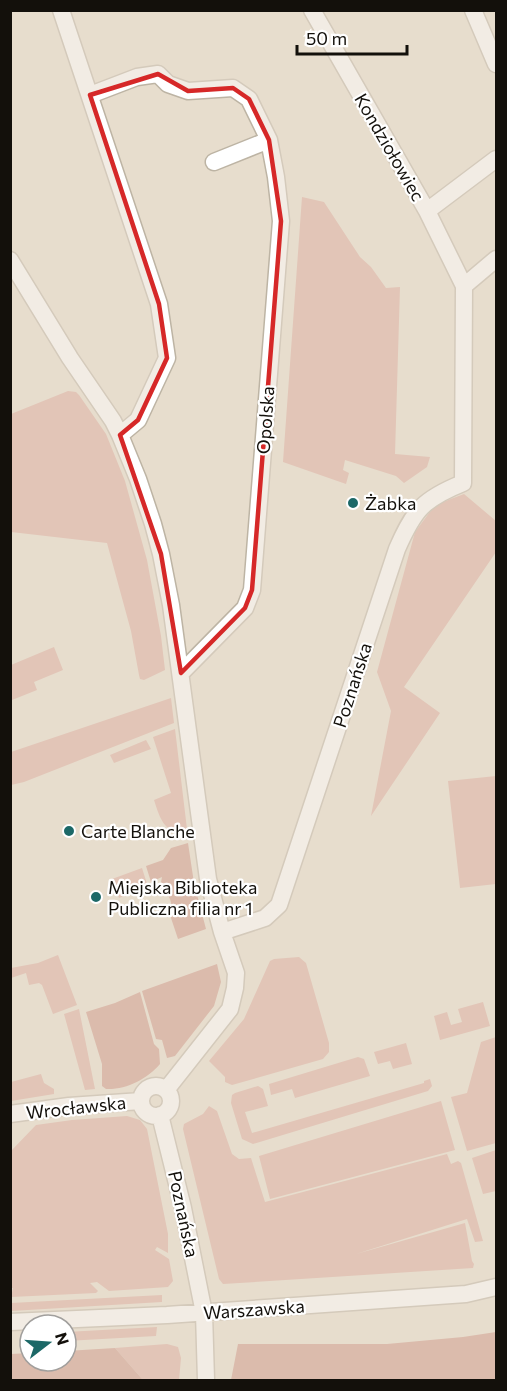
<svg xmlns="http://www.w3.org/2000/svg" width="507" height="1391" font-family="Commissioner,sans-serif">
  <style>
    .green { fill: #dba99b }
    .forest { fill: #cc9383 }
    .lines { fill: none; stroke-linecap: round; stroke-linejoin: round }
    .minor-casing { stroke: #bdb4a4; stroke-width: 19 }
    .minor { stroke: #fff; stroke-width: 16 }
    .marked { fill: none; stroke: #d62828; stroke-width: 4.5; stroke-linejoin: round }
    .poi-dot { fill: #1c6867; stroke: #fff; stroke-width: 2 }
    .labels { text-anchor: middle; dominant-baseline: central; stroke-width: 4.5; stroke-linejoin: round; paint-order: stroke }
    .street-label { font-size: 18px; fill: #13100b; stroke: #fff }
    .poi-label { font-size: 18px; fill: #13100b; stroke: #fff; text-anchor: start }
  </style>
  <rect width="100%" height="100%" fill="#e7ddcd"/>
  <!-- green -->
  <path class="green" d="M302,197L324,202L360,257L371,267L386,288L400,287L395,454L430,457L427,467L404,483L396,476L345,460L343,470L349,473L346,484L283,462Z
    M68,391L76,392L79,395L106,434L125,481L147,560L161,636L165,670L144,680L140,679L139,675L131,631L107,543L11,532V414Z
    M464,494L496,521V552L404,687L440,713L371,816L391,711L377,672L415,532L435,505Z
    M54,647L63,670L34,682L37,690L12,700L11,665Z
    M171,698L174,723L24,782L11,785V752Z
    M175,729L187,829C165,837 160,818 154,800L171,793L153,737Z
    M146,740L151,749L114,763L110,755Z
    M496,776V884L460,888L448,781Z
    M142,868L148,887L119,898L112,879Z
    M58,955L77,1005L53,1014L42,985L39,983L29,985L26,973L11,978V968L38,963Z
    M299,957L306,963L329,1043V1052L323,1059L232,1085L225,1082V1077L209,1061L244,1019L270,961L274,959Z
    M483,1002L490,1026L440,1040L434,1016L447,1012L451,1025L462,1022L458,1009Z
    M79,1009L95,1089L85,1090L64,1014Z
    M496,1037V1143L467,1151L451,1097L467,1093L481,1042Z
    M406,1043L412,1064L393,1069L390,1061L378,1064L374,1052Z
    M358,1057L364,1059L370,1076L295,1098L292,1089L271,1095L269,1084Z
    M41,1074L44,1083L54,1089V1094L11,1101V1082Z
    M430,1079L432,1086L428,1091L253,1144L242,1139L231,1103L232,1095L235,1093L258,1086L263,1089L268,1106L245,1112L252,1133L424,1083V1081Z
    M441,1101L455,1150L270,1199L259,1156Z
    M209,1106L217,1111L232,1154L239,1159L251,1158L265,1202L447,1154L451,1164L458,1161L461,1163L483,1241L475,1242L467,1219L356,1254L465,1223L472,1261L474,1264L473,1268L223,1284L219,1279L183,1129L184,1124L203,1114Z
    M127,1116L140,1120L147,1129L168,1234V1253L157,1247L155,1250L169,1259L173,1281L168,1287L109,1291L97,1282L90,1283L98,1291L96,1293L11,1297L13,1288H10L11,1151L36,1125L72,1120Z
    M496,1150V1191L483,1194L472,1158Z
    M162,1295V1302L11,1311V1303Z
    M157,1327L156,1336L66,1341V1332Z
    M167,1344L178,1347L181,1358L179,1380H143L115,1348Z"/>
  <!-- forest -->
  <path class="forest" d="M188,843L194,883L206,929L178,939L171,918L173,910L170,899L161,882L162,877L151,882L146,866L163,860L171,848Z
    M217,964L221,982L214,1006L175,1056L167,1058L162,1040L156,1039L142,991Z
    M140,992L154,1044L159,1049L160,1064C147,1079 126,1090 106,1089L102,1086V1064L86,1012L115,1003Z
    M496,1332V1380H231L238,1344H387L463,1337Z
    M115,1348L143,1380H11V1354L30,1353V1361H66V1351Z"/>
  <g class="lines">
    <!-- minor casing -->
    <g class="minor-casing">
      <path id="minor" d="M61,10L159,304L167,358L138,420L120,435
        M473,10L496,64
        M90,95L137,77L158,74L168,84L188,91L233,88L249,99L269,140L276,177L281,221L252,590L245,608L181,673
        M214,162L269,140
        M427,211L496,159
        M10,260L70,358L113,421L120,435L138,479L153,524L161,554L171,605L208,879L222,932L236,973L235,988L230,1009L166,1090
        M464,286L496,259
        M222,932L265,918L279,905L397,549C414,510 423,499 463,483L464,286L427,211L312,10
        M141 1101a15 15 0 1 1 30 0a15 15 0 1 1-30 0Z
        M10,1114L69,1106L141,1101
        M160,1115L183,1208L204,1313L206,1380
        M10,1322L167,1315L466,1294L496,1287"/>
    </g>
    <!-- minor -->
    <use href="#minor" class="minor"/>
  </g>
  <!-- marked area -->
  <path d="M0 0H507V1391H0ZM158,74L188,91L233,88L249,99L269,140L281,221L252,590L245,608L181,673L161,554L120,435L138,420L167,358L159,304L90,95Z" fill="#e7ddcd" fill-opacity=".55" fill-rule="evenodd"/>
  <path class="marked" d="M158,74L188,91L233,88L249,99L269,140L281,221L252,590L245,608L181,673L161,554L120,435L138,420L167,358L159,304L90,95Z"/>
  <!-- markers -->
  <g class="poi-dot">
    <circle cx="353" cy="503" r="6"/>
    <circle cx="69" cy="831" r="6"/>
    <circle cx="96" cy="897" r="6"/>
  </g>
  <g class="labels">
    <!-- street labels -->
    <g class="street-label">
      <text transform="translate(390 147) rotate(60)">Kondziołowiec</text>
      <text transform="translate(265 420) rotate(-86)">Opolska</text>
      <text transform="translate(352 685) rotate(-72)">Poznańska</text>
      <text transform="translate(76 1107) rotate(-6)">Wrocławska</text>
      <text transform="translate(184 1214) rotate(78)">Poznańska</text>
      <text transform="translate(254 1309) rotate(-4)">Warszawska</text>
    </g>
    <!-- poi labels -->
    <g class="poi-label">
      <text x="365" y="503">Żabka</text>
      <text x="81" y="831">Carte Blanche</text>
      <text x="108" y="887">Miejska Biblioteka<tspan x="108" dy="21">Publiczna filia nr 1</tspan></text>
    </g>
  </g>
  <!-- border -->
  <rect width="507" height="1391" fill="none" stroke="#13100b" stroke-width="24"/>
  <!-- north arrow -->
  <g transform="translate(48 1343) rotate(73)"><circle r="28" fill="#ffffff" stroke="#a19f9d" stroke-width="1.5"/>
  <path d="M0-4.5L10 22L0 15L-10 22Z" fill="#1c6867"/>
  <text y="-9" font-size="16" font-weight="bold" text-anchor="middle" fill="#13100b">N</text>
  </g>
  <!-- scale -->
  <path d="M297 45v9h110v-9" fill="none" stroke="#13100b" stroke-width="3"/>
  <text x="306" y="45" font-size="18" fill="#13100b" stroke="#ffffff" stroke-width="4.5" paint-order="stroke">50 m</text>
</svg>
